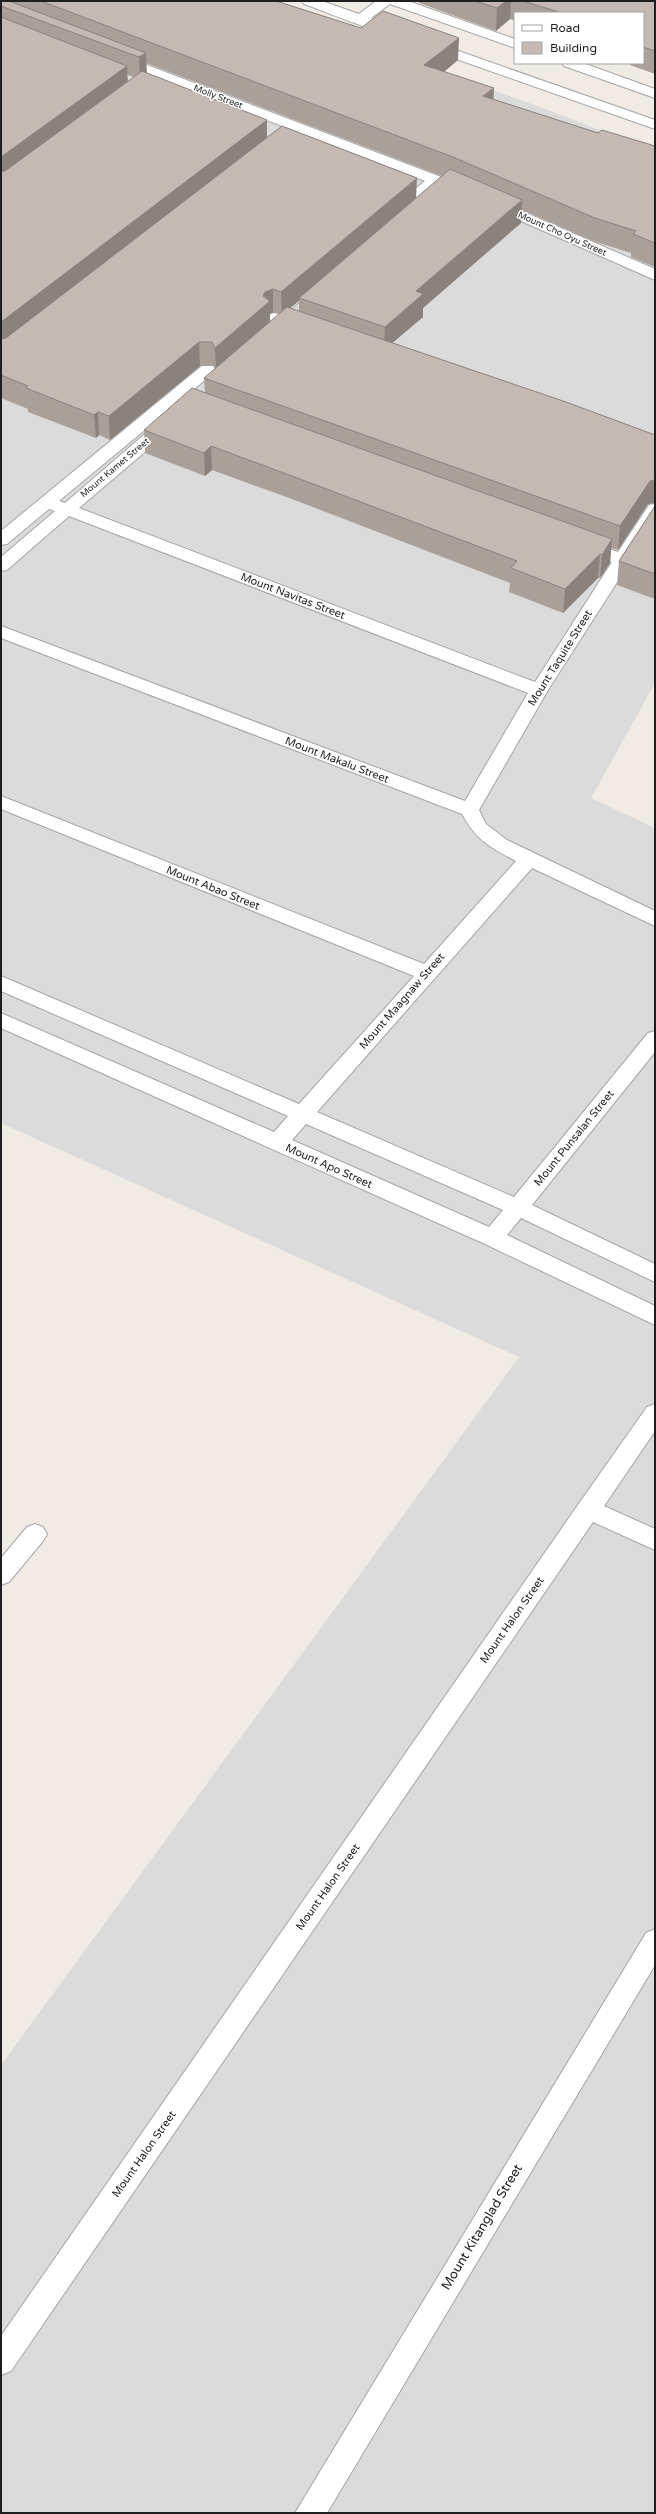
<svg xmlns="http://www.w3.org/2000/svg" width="656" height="2514" font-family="'Varela Round',sans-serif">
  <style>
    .residential { fill: #dcdbdb }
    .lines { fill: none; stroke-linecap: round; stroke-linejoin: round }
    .minor-casing { stroke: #a5a5a5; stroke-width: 2 }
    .minor { fill: #fff; fill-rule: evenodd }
    .wall { fill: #a9a09a; fill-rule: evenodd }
    .shaded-wall { fill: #89827d }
    .building { fill: #c4bab3; stroke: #89827d }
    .labels { text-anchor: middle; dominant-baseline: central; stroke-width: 3; stroke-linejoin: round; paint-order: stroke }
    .far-street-label { font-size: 9px; fill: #1e1e1e; stroke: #fff }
    .street-label { font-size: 11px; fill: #1e1e1e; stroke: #fff }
    .near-street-label { font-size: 13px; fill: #1e1e1e; stroke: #fff }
  </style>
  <rect width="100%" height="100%" fill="#f0ebe4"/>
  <!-- residential -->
  <path class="residential" d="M1,1H249L545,109L655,151V683L591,798L655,828V2513H1V2065L519,1357L1,1123Z"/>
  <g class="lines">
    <!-- minor casing -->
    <g class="minor-casing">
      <path id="minor" d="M302,1H322L359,14L376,1H408L515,39V48L390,4L371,18L401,29L403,32L401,35C387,38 322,10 304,4Z
        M430,41L655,120V129L425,48L423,45Z
        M118,54L470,188L473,191L465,196L437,186L399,216H389L386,213L389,210L425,181L113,61L111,58L113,55Z
        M562,63H583L655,89V98L564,66Z
        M494,199L655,269V280L489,207L486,204Z
        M299,289L305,291L307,294L305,297L59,501L65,503L161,420H173L175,424L173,428L79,508L535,682L612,562L577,550L574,546L577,542L583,541L618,552L649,505L655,504V523L548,690L479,810L486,824L507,840L655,911V926L532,868L317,1112L514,1197L648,1033L655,1031V1052L532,1205L655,1264V1282L521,1218L507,1235L655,1306V1325L485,1244L1,1028V1013L274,1132L288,1116L1,991V976L299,1104L414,976L1,809V796L424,964L516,861C491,848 476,840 462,814L1,638V626L465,801L528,693L69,516L7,570L1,571V557L55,511L49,509L7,544L1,545V531L293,291ZM306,1124L503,1210L489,1227L292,1140Z
        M655,1404V1431L604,1506L655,1529V1550L593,1522L11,2371L1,2375V2336L580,1502L647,1407Z
        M35,1524L43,1527L47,1534L43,1541L9,1582L1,1585V1558L27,1527Z
        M655,1929V1965L327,2513H295L646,1933Z"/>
    </g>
    <!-- minor -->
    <use href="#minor" class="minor"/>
  </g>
  <!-- wall -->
  <path class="wall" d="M1,1H276L458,60L444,72L493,99L598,133L655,146V267L631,257V253L593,241L522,210L521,223L423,308V317L392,343L655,435V503L648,504L618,550L611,548L610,563L600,578H598L563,613L509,592L510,583L292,499L212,470L205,476L145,453L144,430L205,393L204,378L215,369L213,366H200L110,440L99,435L96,438L28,412V409L1,398ZM146,63L442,176L416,198L267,138L146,73ZM127,75L134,77L128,82ZM299,301V311L290,308ZM273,313L279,314L270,322V314Z
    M420,1H655V74L630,65L631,63H643V13H515V21L510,19L496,31L419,3Z
    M655,506V599L617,585L619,561Z"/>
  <!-- shaded-wall -->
  <path class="shaded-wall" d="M506,1H511L510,19L496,31L497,8Z
    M459,38L458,60L424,88V65Z
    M146,53L147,75L140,79L139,57Z
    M127,66L128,88L1,181V157Z
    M494,88L493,110L483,96Z
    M267,120V142L1,347V322Z
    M417,178L416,200L299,298V301L282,315L281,292Z
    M522,200L521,223L423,308V317L384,350L385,327L416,291Z
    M273,289V313L270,314V324L216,371L215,348L265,292Z
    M199,342L200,366L110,440L109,416Z
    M98,412L99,435L96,438L94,415Z
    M211,446L212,470L205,476L204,453Z
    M655,480V503L648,504L618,550L620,526L650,481Z
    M612,539L610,563L600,578L602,555Z
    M600,554L598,578L563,613L565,589Z"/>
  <!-- building -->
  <path class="building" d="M1,1H9L146,53L139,57L1,6Z
    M41,1H276L361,28L383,11L459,38L424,65L494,88L483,96L598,133L602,130L655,146V243L633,234L636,231L595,218L453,157Z
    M475,1H506L497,8Z
    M523,1H655V51L643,47V13H562Z
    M1,17L127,66L1,157Z
    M142,71L267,120L1,322V172L5,171Z
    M282,126L417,178L281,292L273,289L265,292L263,296L270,301L215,348L212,342H199L109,416L98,412L94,415L26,388L28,386L1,375V339L6,338Z
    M450,169L522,200L416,291L423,294L385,327L299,298Z
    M287,307L566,402L655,435V480L650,481L620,526L204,378Z
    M192,388L612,539L602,555L600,554L565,589L511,568L517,561L292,476L211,446L204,453L144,430Z
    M655,506V574L619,561Z"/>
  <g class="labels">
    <!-- far-street labels -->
    <g class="far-street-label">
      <text transform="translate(218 97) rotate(21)">Molly Street</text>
      <text transform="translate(562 234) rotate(24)">Mount Cho Oyu Street</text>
      <text transform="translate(115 468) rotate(-40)">Mount Kamet Street</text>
    </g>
    <!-- street labels -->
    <g class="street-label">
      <text transform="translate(293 596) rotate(21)">Mount Navitas Street</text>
      <text transform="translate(560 658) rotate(-58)">Mount Taquite Street</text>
      <text transform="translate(337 760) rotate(21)">Mount Makalu Street</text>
      <text transform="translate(213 888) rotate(22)">Mount Abao Street</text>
      <text transform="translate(402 1001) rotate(-49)">Mount Maagnaw Street</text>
      <text transform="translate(574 1138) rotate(-51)">Mount Punsalan Street</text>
      <text transform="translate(329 1166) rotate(24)">Mount Apo Street</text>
      <text transform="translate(512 1620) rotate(-55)">Mount Halon Street</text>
      <text transform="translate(328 1887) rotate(-55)">Mount Halon Street</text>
      <text transform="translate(144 2154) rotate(-55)">Mount Halon Street</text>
    </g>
    <!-- near-street labels -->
    <g class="near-street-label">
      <text transform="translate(482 2227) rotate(-59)">Mount Kitanglad Street</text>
    </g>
  </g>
  <!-- border -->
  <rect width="656" height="2514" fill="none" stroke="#1e1e1e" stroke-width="4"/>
  <!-- legend -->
  <rect x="514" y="12" width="130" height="52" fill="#ffffff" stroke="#a5a5a5"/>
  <rect x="522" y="25" width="20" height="6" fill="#ffffff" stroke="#a5a5a5"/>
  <text x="550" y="32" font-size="12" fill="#1e1e1e">Road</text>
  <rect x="522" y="42" width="20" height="12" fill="#c4bab3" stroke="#a5a5a5"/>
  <text x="550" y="52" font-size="12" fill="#1e1e1e">Building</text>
</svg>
